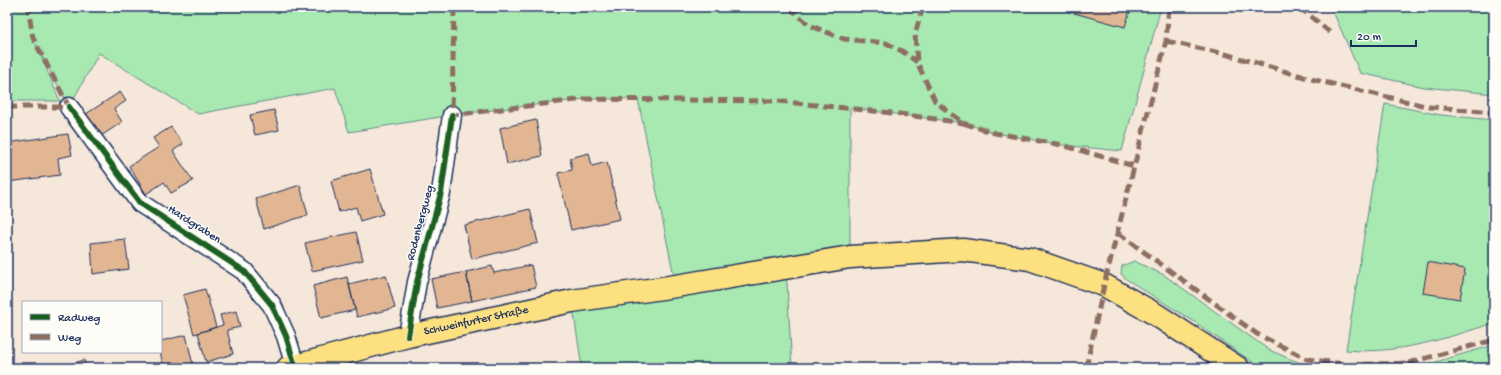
<svg xmlns="http://www.w3.org/2000/svg" width="1501" height="375" font-family="'Gochi Hand',sans-serif">
  <style>
    .green { fill: #a8e9b1; stroke: #628c88 }
    .building { fill: #e2b692; stroke: #1b2f5e }
    .lines { fill: none; stroke-linecap: round; stroke-linejoin: round }
    .street-casing { stroke: #1b2f5e; stroke-width: 21 }
    .primary-casing { stroke: #1b2f5e; stroke-width: 25 }
    .street { stroke: #fdfcf7; stroke-width: 18 }
    .primary { stroke: #fde080; stroke-width: 22 }
    .quiet { stroke: #8d6e63; stroke-width: 5; stroke-dasharray: 10 5; stroke-linecap: butt }
    .cycleway-casing { stroke: #fdfcf7; stroke-width: 8 }
    .cycleway { stroke: #1b5e20; stroke-width: 6 }
    .labels { text-anchor: middle; dominant-baseline: central; stroke-width: 3; stroke-linejoin: round; paint-order: stroke }
    .street-label { font-size: 12px; fill: #1b2f5e; stroke: #fdfcf7 }
  </style>
  <rect width="100%" height="100%" fill="#f5e7d9"/>
  <filter id="ink" filterUnits="userSpaceOnUse"><feTurbulence type="fractalNoise" baseFrequency=".025" numOctaves="2"/><feDisplacementMap in="SourceGraphic" scale="8" xChannelSelector="R" yChannelSelector="G"/><feConvolveMatrix kernelMatrix="1 2 1 2 8 2 1 2 1" color-interpolation-filters="sRGB"/></filter>
  <g filter="url(#ink)">
    <!-- green -->
    <path class="green" d="M7,7H1161L1122,151L1062,145L995,133L963,123L850,108V257L786,267L792,368H582L572,301L676,286L638,99H585L452,115L349,132L335,88L198,114L99,53L69,107L36,44L60,101H7Z
      M1331,7H1494V94L1424,87L1360,73Z
      M1385,104L1441,115L1494,120V323C1447,338 1396,355 1346,350Z
      M1134,261L1164,275L1269,350L1312,368H1261L1193,321L1126,279L1121,274L1122,266Z
      M1494,345V368H1407L1432,363Z"/>
    <!-- building -->
    <path class="building" d="M1069,7H1131L1125,27L1067,11Z
      M120,92L126,101L114,109L122,122L101,136L86,114Z
      M274,110L279,130L255,135L250,115Z
      M536,120L542,156L507,164L500,128Z
      M171,127L183,144L173,151L193,181L171,193L164,182L146,194L129,166L159,147L153,138Z
      M68,134L72,155L58,158L60,175L8,182L7,143Z
      M589,153L592,166L607,162L620,219L571,230L558,173L572,170L570,158Z
      M370,169L383,214L360,221L356,207L339,212L331,181Z
      M300,185L308,215L264,229L256,199Z
      M530,209L538,243L472,259L464,225Z
      M356,232L363,260L312,271L305,243Z
      M125,239L129,269L93,274L91,243Z
      M1428,262L1465,269L1460,299L1423,293Z
      M531,265L536,287L472,301L466,272L492,266L494,273Z
      M466,272L472,301L437,308L431,279Z
      M386,275L395,308L357,317L349,284Z
      M347,277L355,310L321,318L313,286Z
      M205,289L216,327L194,334L183,295Z
      M236,311L240,327L227,330L233,354L206,362L198,333L223,325L220,315Z
      M186,335L193,365L181,368H164L160,352L161,341Z
      M84,360L86,368H58Z"/>
    <g class="lines">
      <!-- street casing -->
      <g class="street-casing">
        <path id="street" d="M69,107L140,203L244,271L272,305L286,336L295,366
          M408,336L417,282L441,193L452,115"/>
      </g>
      <!-- primary casing -->
      <g class="primary-casing">
        <g id="primary">
          <path id="s1" d="M288,368L408,336L572,301L676,286L850,257L963,250L1030,259L1104,285L1155,314L1238,368"/>
        </g>
      </g>
      <!-- street -->
      <use href="#street" class="street"/>
      <!-- primary -->
      <use href="#primary" class="primary"/>
      <!-- quiet -->
      <path class="quiet" d="M454,7L452,115L585,99L777,101L893,113L963,123
        M789,7L809,25L844,39L886,43L902,51L917,62
        M923,7L915,34L917,62L935,101L963,123L995,133L1062,145L1134,166
        M1299,7L1331,33
        M1166,41L1225,54L1315,80L1430,107L1494,112
        M7,107H69L33,38L28,7
        M1118,233L1257,334L1307,359L1351,365L1408,363L1494,340
        M1086,368L1104,285L1166,41L1169,7"/>
      <!-- cycleway casing -->
      <g class="cycleway-casing">
        <path id="cycleway" d="M69,107L140,203L244,271L272,305L286,336L295,366
          M408,336L417,282L441,193L452,115"/>
      </g>
      <!-- cycleway -->
      <use href="#cycleway" class="cycleway"/>
    </g>
  </g>
  <g class="labels">
    <!-- street labels -->
    <g class="street-label">
      <text transform="translate(421 223) rotate(-75)">Rodenbergweg</text>
      <text transform="translate(194 225) rotate(33)">Hardgraben</text>
      <text stroke="none"><textPath href="#s1" startOffset="194">Schweinfurter Straße</textPath></text>
    </g>
  </g>
  <!-- margin -->
  <rect width="1501" height="375" fill="none" stroke="#fdfcf7" stroke-width="24"/>
  <rect x="12" y="12" width="1477" height="351" fill="none" stroke="#1b2f5e" stroke-width="1.5" filter="url(#ink)"/>
  <!-- legend -->
  <rect x="22" y="301" width="140" height="52" fill="#fdfcf7" stroke="#a3aaba"/>
  <rect x="30" y="314" width="20" height="6" fill="#1b5e20" stroke="#a3aaba"/>
  <text x="58" y="321" font-size="12" fill="#1b2f5e">Radweg</text>
  <rect x="30" y="334" width="20" height="6" fill="#8d6e63" stroke="#a3aaba"/>
  <text x="58" y="341" font-size="12" fill="#1b2f5e">Weg</text>
  <!-- scale -->
  <path d="M1351 40v6h65v-6" fill="none" stroke="#1b2f5e" stroke-width="2"/>
  <text x="1357" y="40" font-size="12" fill="#1b2f5e" stroke="#fdfcf7" stroke-width="3" paint-order="stroke">20 m</text>
</svg>
